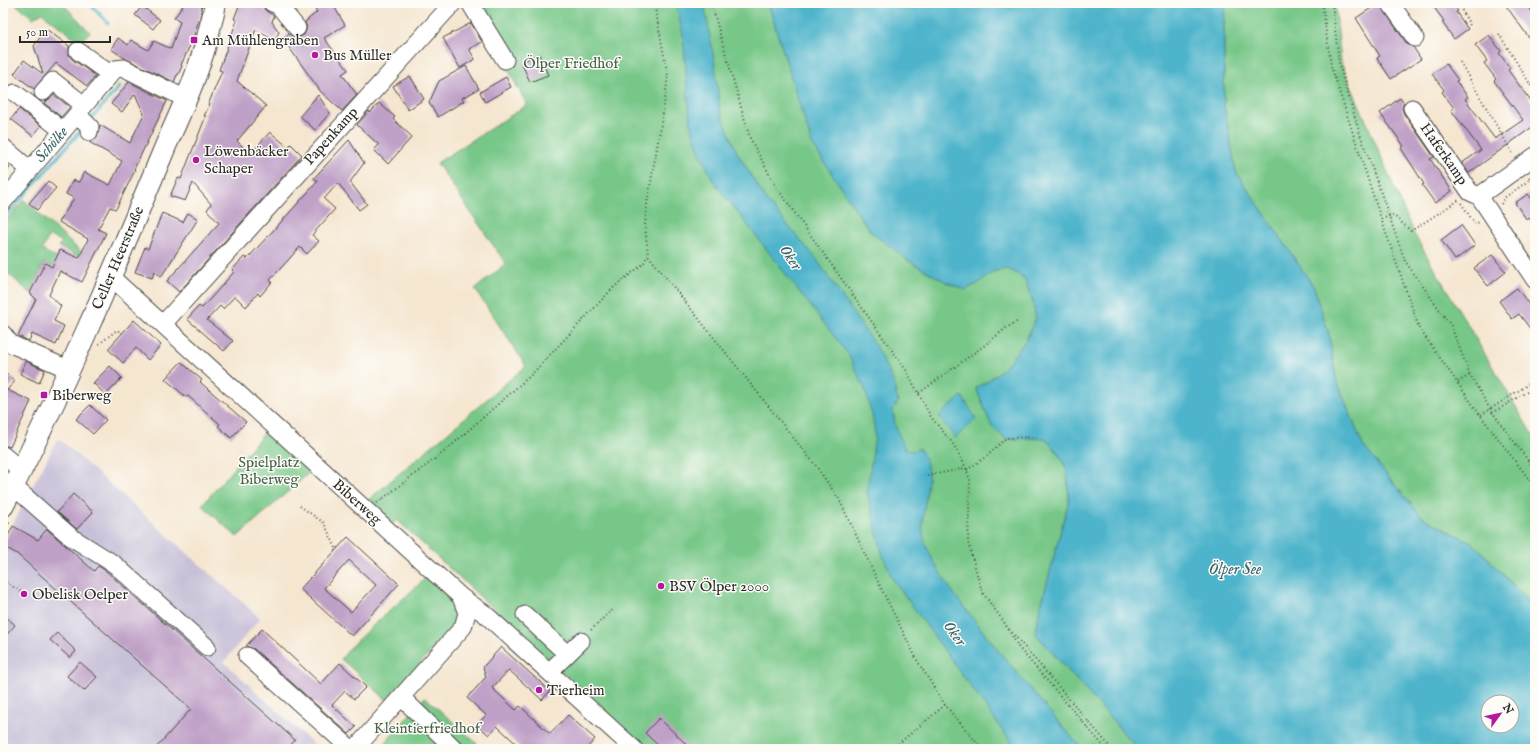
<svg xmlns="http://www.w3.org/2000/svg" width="1538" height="752" font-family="'IM FELL English',serif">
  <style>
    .industrial { fill: #c8c0d8 }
    .green { fill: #77c788; stroke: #51795a }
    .water { fill: #4db4cb; stroke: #3c707b; fill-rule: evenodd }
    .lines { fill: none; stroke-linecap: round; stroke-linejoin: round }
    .stream { stroke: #4db4cb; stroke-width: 3.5 }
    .building { fill: #bfa0c7; fill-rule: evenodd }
    .minor-casing { stroke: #494744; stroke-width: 19 }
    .major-casing { stroke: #494744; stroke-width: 23 }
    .path { stroke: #494744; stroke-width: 2; stroke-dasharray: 1 3; stroke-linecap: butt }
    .minor { stroke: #fff; stroke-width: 17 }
    .major { stroke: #fff; stroke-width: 21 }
    .poi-dot { fill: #b5179e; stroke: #fdfcf7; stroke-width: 1.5 }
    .labels { text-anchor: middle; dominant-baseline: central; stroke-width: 3; stroke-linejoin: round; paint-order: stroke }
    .poi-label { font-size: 15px; fill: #2b2b2b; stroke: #fdfcf7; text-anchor: start }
    .park-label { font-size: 15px; fill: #46624c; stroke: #fdfcf7 }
    .street-label { font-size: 15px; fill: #2b2b2b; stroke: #fdfcf7 }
    .water-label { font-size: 16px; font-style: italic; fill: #39626b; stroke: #fdfcf7 }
  </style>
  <rect width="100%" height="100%" fill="#fdfcf7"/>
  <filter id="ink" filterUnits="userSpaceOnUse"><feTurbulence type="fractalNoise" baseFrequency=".025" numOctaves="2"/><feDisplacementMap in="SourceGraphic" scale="8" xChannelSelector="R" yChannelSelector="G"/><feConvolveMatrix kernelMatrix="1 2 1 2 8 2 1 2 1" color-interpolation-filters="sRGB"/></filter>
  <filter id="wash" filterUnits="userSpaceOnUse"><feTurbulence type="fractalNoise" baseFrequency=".012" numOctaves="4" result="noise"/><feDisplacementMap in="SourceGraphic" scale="16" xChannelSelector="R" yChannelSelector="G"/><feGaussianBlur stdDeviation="0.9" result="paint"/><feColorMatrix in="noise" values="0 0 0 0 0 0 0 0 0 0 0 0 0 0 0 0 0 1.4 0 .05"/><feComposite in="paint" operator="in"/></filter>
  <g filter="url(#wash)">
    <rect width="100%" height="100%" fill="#f5e6d0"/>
    <!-- industrial -->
    <path class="industrial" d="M58,438L260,618L224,662L319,749H10L3,741V543Z"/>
    <!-- green -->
    <path class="green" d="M14,3H62L90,32L80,42L42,13L33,18Z
      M473,3H768L812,144L909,261L946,282L965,290L979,283L994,271L1008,269L1024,278L1032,299L1036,318L1026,340L1006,366L988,381L976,388L992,427L1006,439L1045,438L1059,454L1067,470L1069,500L1039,613L1036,634L1138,749H645L397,520L392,524L367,501L526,366L475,289L506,264L437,163L527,105Z
      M1226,3H1335L1341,62L1414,234L1535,439V612L1517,589L1474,544L1422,517L1363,446L1336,379L1329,334L1314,287L1236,172L1224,105V18Z
      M24,200L81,252L80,257L59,247L62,241L49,236L42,250L57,258L52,267L44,263L30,293L3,269V224Z
      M266,431L311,471L237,537L202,505Z
      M427,577C435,585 458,602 458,613C458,617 456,621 455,625L387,700L341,659L355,642Z
      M425,697L483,749H380Z"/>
    <!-- water -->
    <path class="water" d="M676,3H704L715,64L720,111L738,154L766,200L815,257L876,347L893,380L898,402L893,410L895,425L905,449L914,451L919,448C941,476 915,511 925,542C926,547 929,551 931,556C943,580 958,600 975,621C1009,665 1046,707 1082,749H1016L892,578L882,553L867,492L875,437L874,423L865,389L848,354L714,182L699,151L690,122L683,35Z
      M768,3H1226L1224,18V105L1236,172L1314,287L1329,334L1336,379L1363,446L1422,517L1474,544L1517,589L1535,612V749H1138L1036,634L1039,613L1069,500L1067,470L1059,454L1045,438L1006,439L992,427L976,388L988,381L1006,366L1026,340L1036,318L1032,299L1024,278L1008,269L994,271L979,283L965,290L946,282L909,261L870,231L812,144ZM1488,702H1512V726H1488Z
      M962,396L976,419L955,438L939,416Z"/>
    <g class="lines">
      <!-- stream -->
      <path class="stream" d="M89,3L108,23
        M90,120L120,86
        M3,219L83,128"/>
    </g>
    <g id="blocks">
      <!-- building -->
      <path class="building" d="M185,3H202L200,17L192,41L181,65L182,66L178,75H177L174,82L126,59L111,49L118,38L128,45L131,40L148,50L154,41L171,49L180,22L174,18Z
        M240,3L262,4L265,10L274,16L272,22L279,32L274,41L256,29L237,81L266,106L237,141L250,154L270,132L288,147L291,144L302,155L179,292L167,281L219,223L207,210L211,204L193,183L185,201L170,196L178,178L181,179L206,116H204L209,106L208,105L222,71L219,70L237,20L234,19Z
        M312,3H332L345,25L324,38L348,70L342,74L357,95L342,111L321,92L283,39L289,34L293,37L298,38L304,35L306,31L307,27L305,22L317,12Z
        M1379,3L1407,44L1413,47L1421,59L1391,79L1377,58L1380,56L1356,18Z
        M1431,3H1452L1458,11L1456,12L1468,29L1454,39L1442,22L1444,21Z
        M1504,3H1526L1535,16V46Z
        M142,6L160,20L153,29L135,15Z
        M471,23L482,42L469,49L475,59L460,68L443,38Z
        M46,29L69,46V55L72,59L96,76L87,86L56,63L34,89L14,74L24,60L43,74L34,46Z
        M1489,35L1501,51L1499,53L1510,68L1508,70L1535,107V125L1469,173L1462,163L1481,150L1451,110L1454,108L1442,92L1444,90L1432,74L1446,64L1458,80L1456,81L1468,97L1465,99L1495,139L1523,120L1494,81L1496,79L1484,63L1487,61L1475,45Z
        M539,54L548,75L530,82L521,62Z
        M466,66L479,89L462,98L464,101L438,117L429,103L439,81Z
        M410,76L424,99L408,110L393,86Z
        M506,77L511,87L485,102L480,92Z
        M129,82L167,101L134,169L135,170L116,209L110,207L98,229L106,233L82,282L60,271L49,295L61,306L54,321L64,326L56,345L32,334L29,341L18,336L36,299L30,293L45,263L52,267L60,250L79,258L88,239L59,222L74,198L66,194L73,180L79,182L84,172L110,185L122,161L89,142L97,138L100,125L130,143L144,114L135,94L122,112L111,104Z
        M54,95L70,107L61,117L44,103Z
        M318,95L330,113L315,130L300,116Z
        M1400,98L1404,103L1402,108L1404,114L1434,157L1430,159L1452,191L1435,203L1422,185L1424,184L1401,148L1404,146L1380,113Z
        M379,103L395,117L393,119L412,137L388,164L374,150L379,145L357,125L369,111L370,113Z
        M19,109L41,126L33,136L11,119Z
        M349,140L364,163L350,182L367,204L359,210L338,183L324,199L335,209L312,235L319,241L307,254L300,247L270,280L272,282L260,296L258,293L246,307L235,296L223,309L220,306L207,320L233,341L224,351L187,319L199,306L202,308L234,272L232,270L244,257L247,259L281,222L318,181L314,178Z
        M3,160L10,167L3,177Z
        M48,181L56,188L37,210L29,203Z
        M1528,194L1535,203V226L1529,218L1527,220L1515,203Z
        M162,213L183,222L188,213L198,219L161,277L155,271L152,278L135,272L145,247L148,249Z
        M1461,225L1475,245L1455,260L1441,240Z
        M1492,255L1506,272L1488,286L1474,268Z
        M1517,288L1535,313V335L1519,314L1512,319L1499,301Z
        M134,320L161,345L148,360L136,348L123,363L108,349Z
        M26,361L45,370L39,383L20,374Z
        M181,362L202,380L200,382L246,422L231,438L218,426L220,424L188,396L186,397L165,379Z
        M110,366L122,378L106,395L93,383Z
        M3,371L15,381L7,390L31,401L10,447L3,445Z
        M90,405L106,420L93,434L76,419Z
        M73,494L93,512L77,529L57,512Z
        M13,526L38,540L47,529L94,571L98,566L106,571L295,740L287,749H155L191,709L17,554L3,546Z
        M348,537L399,584L352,636L300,589ZM349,560L376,585L351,612L324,588Z
        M3,614L15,625L3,639Z
        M262,629L321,684L340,663L366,687L354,699L345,691L332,705L356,727L349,734L254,649L246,646Z
        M57,633L76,651L70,658L50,640Z
        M501,647L550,691L542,700L509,670L492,688L516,710L520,706L550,734L568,715L595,739L586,749H522L497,726L489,735L477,725L486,715L467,698L486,677L483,667Z
        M80,662L97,677L84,691L67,676Z
        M659,718L691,749H662L645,733Z"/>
    </g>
  </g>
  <g filter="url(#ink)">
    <use href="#blocks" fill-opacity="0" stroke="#494744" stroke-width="1"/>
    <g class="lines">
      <!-- minor casing -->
      <g class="minor-casing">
        <path id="minor" d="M272,3L278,5L297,28
          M470,3L505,60
          M1390,3L1415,38
          M78,51L110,74
          M43,92L53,81L84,105
          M15,93L63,131
          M1412,108L1470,192L1479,196L1535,280
          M77,114L90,127L89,132
          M3,147L30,170
          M1479,196L1535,156
          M3,202L115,69L124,68L186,99
          M111,277L461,597L485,614L634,749
          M163,324L453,3
          M3,334L11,344L70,370
          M3,455L22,471
          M13,486L71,537L114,564L207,647
          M525,615L567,654
          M247,656L351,749
          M549,672L581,641
          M401,697L455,749
          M355,749L463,627L467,613L461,597"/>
      </g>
      <!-- major casing -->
      <g class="major-casing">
        <path id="major" d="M3,506C64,389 115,267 166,145C183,107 201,68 210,27C212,19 215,11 215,3"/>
      </g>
      <!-- path -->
      <path class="path" d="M654,3L668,76L663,113L647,204L645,225L648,255L816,466L839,499L881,588L918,662L945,705L982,749
        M711,3L750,138L775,185L906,370L931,417L954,445L966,468L970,480L968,542L982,592L1004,622L1019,648L1106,749
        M1322,3L1331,66L1377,207L1419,328L1480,415L1535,487
        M1332,3L1339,63L1359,131L1405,261L1451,326L1470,375L1490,409L1535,470
        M1458,3L1471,27
        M1499,34L1535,92
        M1460,62L1513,154
        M1529,177L1535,184
        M1461,203L1475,224L1479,222
        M1501,204L1504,198L1535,176
        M1381,219L1393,215L1411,231L1459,200
        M99,344L117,330L122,333
        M1458,382L1470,375
        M919,393L985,345L1006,328L1018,321
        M1492,413L1535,387
        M1481,415L1535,380
        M967,470L987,456L1006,438L1032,437
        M927,476L966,468
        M377,503L444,452L531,375L613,288L643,264L648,255
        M300,506L324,523L336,548
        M3,534L10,521
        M3,580L24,594
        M1535,591L1533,595L1535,598
        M1009,629L1112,749
        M591,630L613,609
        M892,749L945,705"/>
      <!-- minor -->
      <use href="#minor" class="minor"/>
      <!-- major -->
      <use href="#major" class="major"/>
    </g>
  </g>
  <!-- markers -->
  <g class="poi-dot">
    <rect x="190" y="36" width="8" height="8" rx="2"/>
    <circle cx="315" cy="55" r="4"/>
    <circle cx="196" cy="160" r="4"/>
    <rect x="40" y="391" width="8" height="8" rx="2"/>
    <circle cx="661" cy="586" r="4"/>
    <circle cx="24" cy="594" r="4"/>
    <circle cx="539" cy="690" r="4"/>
  </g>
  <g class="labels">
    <!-- poi labels -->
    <g class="poi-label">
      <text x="202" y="40">Am Mühlengraben</text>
      <text x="323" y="55">Bus Müller</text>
      <text x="204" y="151">Löwenbäcker<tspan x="204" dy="17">Schaper</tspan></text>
      <text x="52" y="395">Biberweg</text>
      <text x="669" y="586">BSV Ölper 2000</text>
      <text x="32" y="594">Obelisk Oelper</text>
      <text x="547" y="690">Tierheim</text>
    </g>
    <!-- park labels -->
    <g class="park-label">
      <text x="571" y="63">Ölper Friedhof</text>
      <text x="269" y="462">Spielplatz<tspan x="269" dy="17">Biberweg</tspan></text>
      <text x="427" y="728">Kleintierfriedhof</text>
    </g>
    <!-- street labels -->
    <g class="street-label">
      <text transform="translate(331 136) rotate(-48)">Papenkamp</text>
      <text transform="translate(1444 154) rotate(55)">Haferkamp</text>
      <text transform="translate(118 258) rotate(-67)">Celler Heerstraße</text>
      <text transform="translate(357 502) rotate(42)">Biberweg</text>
    </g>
    <!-- water labels -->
    <g class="water-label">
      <text transform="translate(52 145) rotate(-49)">Schölke</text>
      <text transform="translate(790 258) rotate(56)">Oker</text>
      <text x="1235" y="570">Ölper See</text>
      <text transform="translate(954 634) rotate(54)">Oker</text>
    </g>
  </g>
  <!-- margin -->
  <rect width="1538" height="752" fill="none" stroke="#fdfcf7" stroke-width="16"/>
  <!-- north arrow -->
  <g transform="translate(1500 714) rotate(57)"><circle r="19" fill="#fdfcf7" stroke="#a9a8a5"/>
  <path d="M0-3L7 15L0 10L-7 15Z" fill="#b5179e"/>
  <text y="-6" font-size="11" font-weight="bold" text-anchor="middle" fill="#2b2b2b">N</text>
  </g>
  <!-- scale -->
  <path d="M20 36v6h90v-6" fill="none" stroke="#2b2b2b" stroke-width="2"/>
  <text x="26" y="36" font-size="12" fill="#2b2b2b" stroke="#fdfcf7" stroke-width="3" paint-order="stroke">50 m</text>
</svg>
